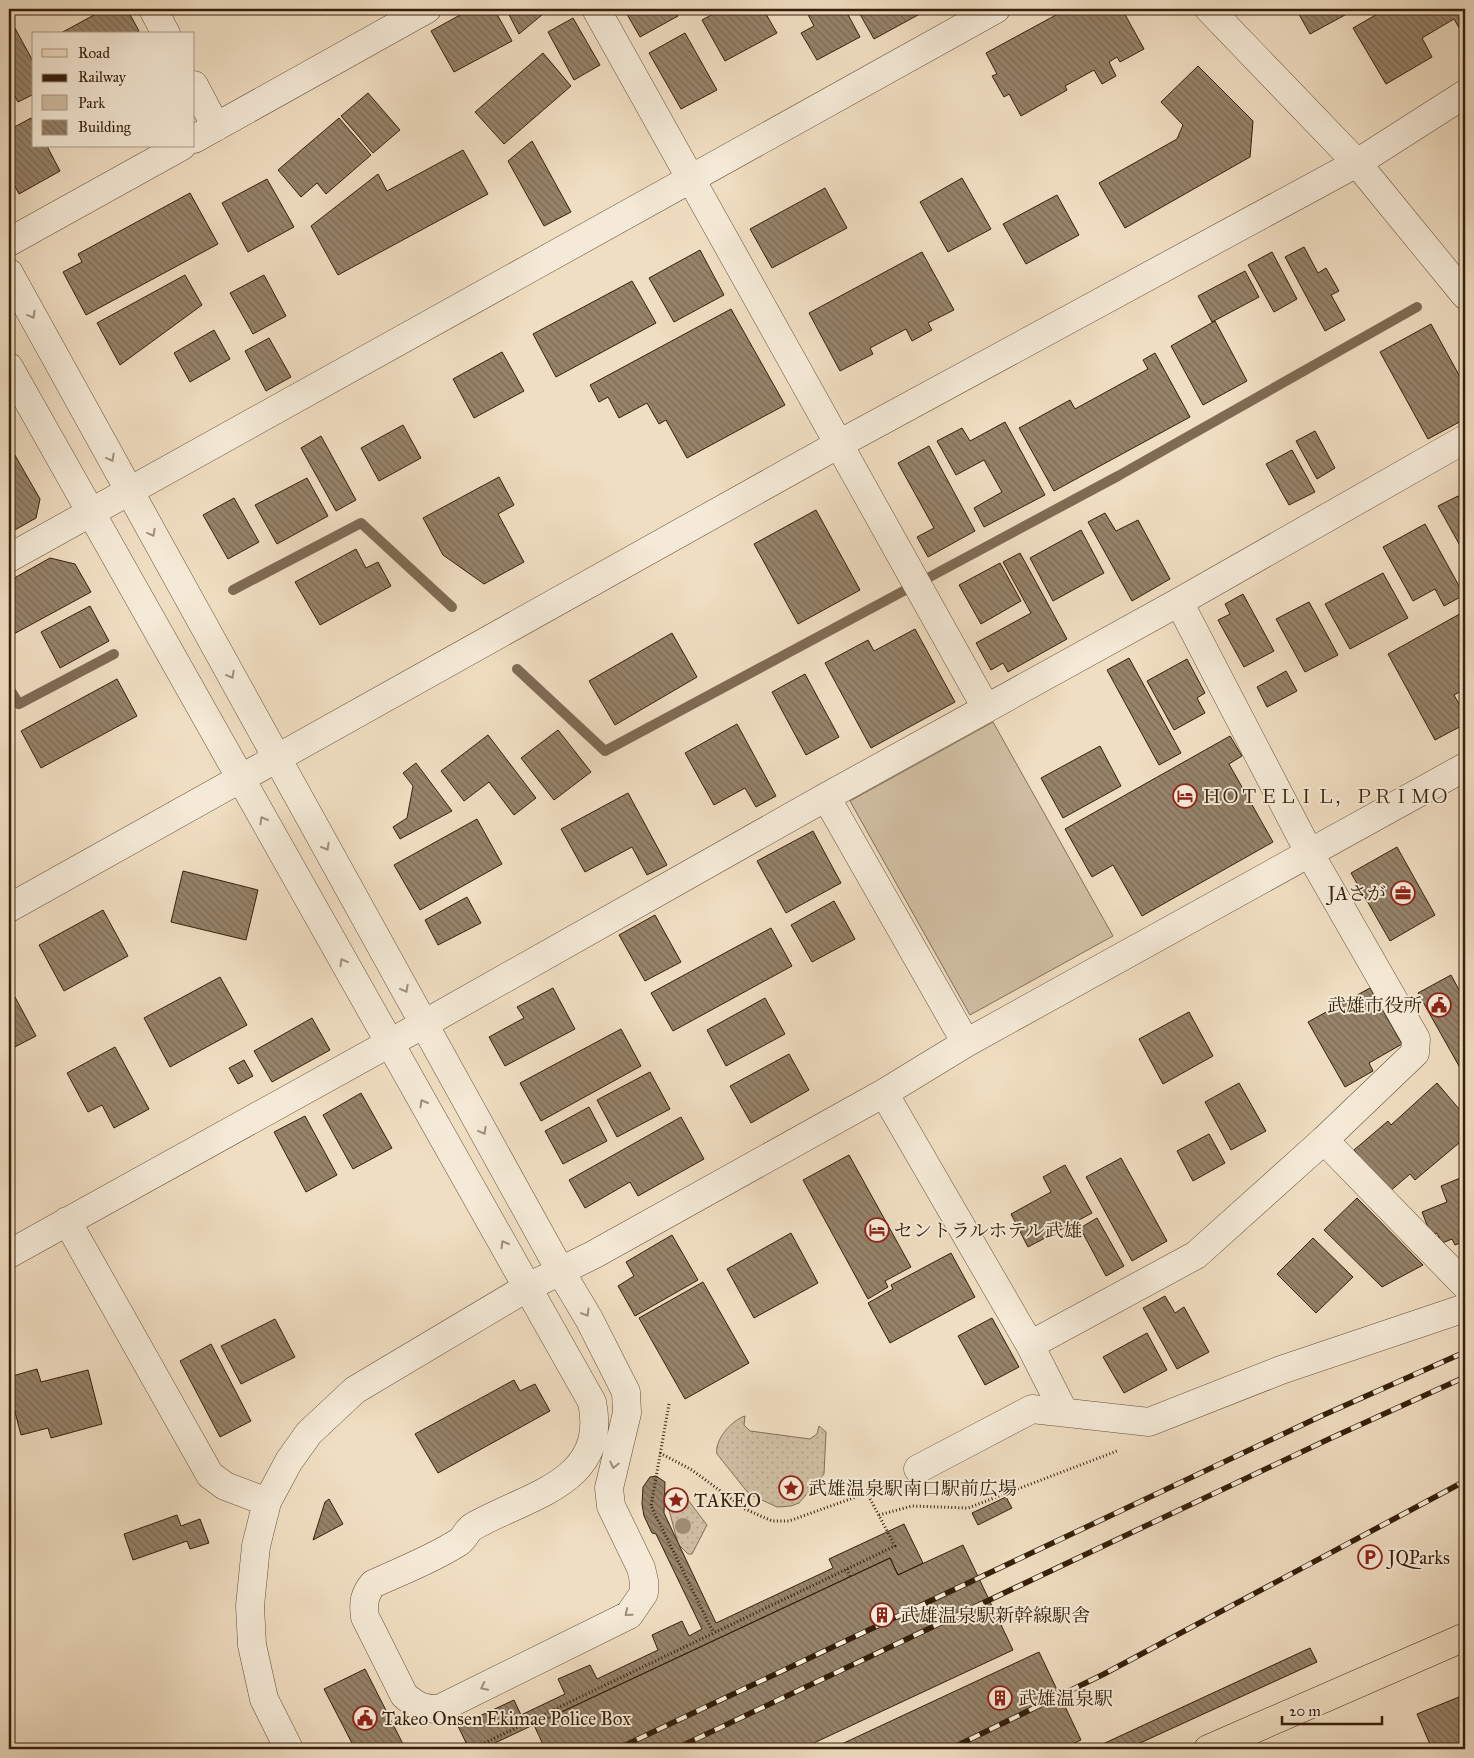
<svg xmlns="http://www.w3.org/2000/svg" width="1474" height="1758" font-family="'IM FELL Great Primer','Noto Serif JP',serif">
  <style>
    .grass { fill: url(#grass-dots); stroke: #826f57 }
    .park { fill: #d0bea3; stroke: #826f57 }
    .lines { fill: none; stroke-linecap: round; stroke-linejoin: round }
    .stream { stroke: #7f6b54; stroke-width: 10 }
    .building { fill: url(#building-back-hatch); stroke: #35200b }
    .minor-casing { stroke: #645039; stroke-width: 29 }
    .major-casing { stroke: #35200b; stroke-width: 29 }
    .path { stroke: #35200b; stroke-width: 3; stroke-dasharray: 1 2.5; stroke-linecap: butt }
    .minor { stroke: #f5ead7; stroke-width: 28 }
    .major { stroke: #f0dec2; stroke-width: 28 }
    .rail-casing { stroke: #35200b; stroke-width: 5.5 }
    .rail { stroke: #f5ead7; stroke-width: 4; stroke-dasharray: 11; stroke-linecap: butt }
    .tree { fill: #9f8c72 }
    .oneway { stroke: #9f8f7b }
    .labels { text-anchor: middle; dominant-baseline: central; stroke-width: 4; stroke-linejoin: round; paint-order: stroke }
    .poi-label { font-size: 19px; fill: #35200b; stroke: #f5ead7; text-anchor: start }
  </style>
  <defs>
    <pattern id="grass-dots" width="8" height="8" patternUnits="userSpaceOnUse" patternTransform="scale(1.25)"><rect width="8" height="8" fill="#d0bea3"/><path d="M2 2h.1M6 6h.1" fill="none" stroke="#b3a38b" stroke-width="1.8" stroke-linecap="round"/></pattern>
    <pattern id="building-back-hatch" width="6" height="6" patternUnits="userSpaceOnUse" patternTransform="scale(1.25)"><rect width="6" height="6" fill="#96836a"/><path d="M-1 5l2 2M0 0l6 6M5-1l2 2" fill="none" stroke="#7b6b55"/></pattern>
  </defs>
  <rect width="100%" height="100%" fill="#f0dec2"/>
  <filter id="stains"><feTurbulence type="fractalNoise" baseFrequency=".004" numOctaves="4"/><feColorMatrix values="0 0 0 0 .2 0 0 0 0 .09 0 0 0 0 .02 0 0 0 .5 -.17"/></filter>
  <radialGradient id="worn" r=".72"><stop offset=".6" stop-color="#630" stop-opacity="0"/><stop offset="1" stop-color="#630" stop-opacity=".3"/></radialGradient>
  <!-- grass -->
  <path class="grass" d="M745,1416L744,1425L750,1431L810,1439L817,1434L819,1426L826,1432L824,1474L799,1503L791,1506L777,1507L749,1494L717,1454C714,1440 732,1420 745,1416Z
    M671,1493L685,1496L707,1525L692,1554H688L678,1544L668,1506Z"/>
  <!-- park -->
  <path class="park" d="M993,722L1113,936L970,1015L850,801Z"/>
  <g class="lines">
    <!-- stream -->
    <path class="stream" d="M233,590L361,523L452,607
      M517,669L605,751L1118,476L1417,307
      M9,688L19,704L114,654"/>
  </g>
  <!-- building -->
  <path class="building" d="M105,9H127L139,31L134,34H59Z
    M316,9H332L320,15Z
    M471,9H494L512,41L454,72L431,31Z
    M506,9H549L519,34Z
    M624,9H674L678,16L640,37Z
    M722,9H763L777,33L725,61L702,20Z
    M805,9H845L860,37L817,60L801,33L814,26Z
    M857,9H929L874,39Z
    M1067,9H1122L1144,49L1120,62L1117,57L1109,62L1116,76L1102,84L1094,70L1065,86L1067,90L1021,116L1009,94L1004,97L992,76L997,74L986,53Z
    M1296,9H1356L1310,34Z
    M1386,9H1465V38L1454,19L1422,38L1432,57L1386,84L1353,28Z
    M573,18L600,65L574,80L548,32Z
    M11,21L34,63V94L18,102L9,85V22Z
    M685,33L717,90L681,109L649,53Z
    M543,53L571,86L504,144L475,112Z
    M1198,66L1253,121L1250,157L1125,228L1099,183L1177,139L1183,125L1161,102Z
    M368,93L400,130L373,153L341,116Z
    M31,118L34,123V146H47L60,171L19,194L9,175V130Z
    M339,118L371,155L326,194L317,183L301,197L278,170Z
    M532,141L571,212L544,226L508,161Z
    M463,150L488,194L338,275L311,226L378,174L387,191Z
    M962,178L991,229L948,252L920,202Z
    M267,179L294,227L248,252L222,203Z
    M825,188L847,228L772,268L750,229Z
    M190,193L218,244L86,315L63,272L82,262L78,254Z
    M1057,195L1079,235L1026,264L1003,224Z
    M1304,247L1318,273L1326,268L1339,291L1331,295L1345,320L1325,331L1285,257Z
    M700,250L724,295L674,322L649,278Z
    M922,252L954,310L928,323L932,330L912,341L906,329L870,348L873,354L840,371L809,313Z
    M1272,252L1297,299L1274,312L1248,265Z
    M1245,271L1259,297L1212,322L1198,296Z
    M185,275L202,305L120,365L97,323Z
    M264,275L286,316L253,334L230,293Z
    M632,281L656,323L556,377L533,334Z
    M731,309L785,405L687,458L666,420L659,424L647,403L619,418L608,397L599,402L590,385Z
    M1215,321L1247,381L1203,405L1171,346Z
    M1431,324L1465,386V419L1428,439L1380,352Z
    M214,330L230,359L190,382L174,353Z
    M269,338L291,377L266,391L245,351Z
    M502,352L524,391L474,418L453,379Z
    M1155,353L1190,417L1054,491L1019,428L1070,400L1075,409L1148,369L1143,360Z
    M1005,422L1045,495L984,527L974,508L1002,492L984,460L956,475L937,441L962,428L970,441Z
    M403,425L421,458L379,481L361,448Z
    M1315,431L1335,468L1317,479L1296,441Z
    M321,436L356,500L336,511L301,448Z
    M929,446L975,531L928,557L917,537L934,528L898,463Z
    M12,450L40,499L36,518L13,531L9,523V452Z
    M1292,450L1315,492L1289,505L1266,464Z
    M499,477L514,505L498,514L524,562L484,584L443,555L423,518Z
    M307,478L328,516L277,544L255,505Z
    M1458,496L1462,503L1465,502V549L1463,551L1438,506Z
    M234,498L259,542L228,559L203,515Z
    M816,510L860,590L798,624L754,544Z
    M1105,513L1116,531L1138,520L1170,579L1132,601L1088,522Z
    M1425,524L1464,595L1444,606L1435,589L1413,601L1383,547Z
    M1081,530L1104,573L1053,601L1030,558Z
    M356,549L366,568L378,562L391,586L320,625L295,582Z
    M1020,553L1067,639L1008,672L1003,663L991,670L976,643L1031,613L1003,562Z
    M50,558L75,564L91,592L10,636L9,581Z
    M1000,563L1021,601L981,624L959,585Z
    M1383,573L1408,618L1350,649L1325,604Z
    M1243,594L1274,651L1244,667L1218,620L1230,614L1225,604Z
    M1309,602L1338,655L1305,672L1276,619Z
    M90,606L109,641L60,668L41,632Z
    M1465,611V689L1454,695L1465,715V724L1435,740L1388,654Z
    M915,629L955,702L871,748L825,663L868,640L874,651Z
    M672,633L697,677L615,725L589,681Z
    M1129,658L1181,753L1159,765L1107,670Z
    M1187,659L1205,693L1197,698L1205,713L1174,730L1147,681Z
    M1286,671L1297,691L1267,707L1257,687Z
    M805,674L839,737L806,755L772,692Z
    M117,679L137,716L41,768L21,731Z
    M737,724L776,796L756,807L745,788L714,805L685,753Z
    M558,730L591,772L554,800L521,758Z
    M488,735L536,798L514,815L489,782L464,801L441,771Z
    M1230,736L1242,756L1229,764L1273,842L1142,916L1113,865L1092,877L1065,829Z
    M1100,746L1121,786L1063,818L1041,778Z
    M416,763L452,811L400,839L393,827L407,818L413,786L403,773Z
    M628,793L667,865L647,875L632,847L585,872L561,829Z
    M477,819L502,864L420,910L394,865Z
    M813,831L841,883L786,913L757,861Z
    M1397,847L1435,915L1390,941L1351,873Z
    M183,871L258,890L246,940L171,922Z
    M467,897L481,923L438,945L425,920Z
    M834,901L855,939L812,962L791,925Z
    M103,910L128,956L64,991L39,945Z
    M655,915L681,962L645,981L619,935Z
    M771,928L792,966L673,1031L651,993Z
    M1451,975L1465,1001L1464,1075L1418,993Z
    M220,977L247,1025L170,1067L144,1018Z
    M9,986L36,1036L9,1050Z
    M553,988L575,1029L505,1066L489,1037L524,1018L517,1007Z
    M1370,988L1402,1044L1369,1063L1373,1071L1345,1087L1308,1022Z
    M765,998L785,1034L726,1066L707,1030Z
    M1189,1012L1213,1056L1163,1084L1139,1039Z
    M312,1018L330,1050L272,1082L254,1051Z
    M621,1029L641,1066L541,1121L520,1083Z
    M115,1047L149,1109L114,1128L102,1105L88,1112L67,1073Z
    M789,1054L809,1090L751,1123L730,1086Z
    M244,1060L253,1076L238,1084L229,1068Z
    M650,1072L670,1109L617,1137L597,1100Z
    M1239,1083L1266,1131L1231,1150L1205,1102Z
    M1437,1083L1465,1116V1138L1415,1180L1410,1174L1389,1192L1354,1150L1388,1121L1391,1125Z
    M361,1093L392,1148L353,1169L323,1115Z
    M589,1107L607,1141L563,1164L545,1131Z
    M305,1116L337,1175L306,1192L274,1132Z
    M681,1117L704,1159L638,1196L630,1182L585,1208L569,1180Z
    M1209,1134L1225,1163L1193,1181L1177,1151Z
    M849,1155L911,1267L885,1281L888,1287L868,1299L803,1180Z
    M1121,1158L1167,1241L1132,1261L1086,1177Z
    M1065,1165L1092,1213L1028,1247L1011,1214L1051,1192L1043,1177Z
    M1465,1176V1241L1455,1245L1452,1239L1442,1243L1437,1233L1431,1235L1422,1212L1447,1202L1441,1186Z
    M1357,1198L1423,1265L1382,1287L1324,1230Z
    M1097,1218L1124,1266L1106,1276L1080,1228Z
    M791,1233L818,1283L754,1318L727,1269Z
    M672,1235L698,1280L635,1316L618,1286L634,1276L626,1262Z
    M1313,1238L1353,1277L1316,1313L1277,1274Z
    M951,1253L975,1297L890,1343L868,1303L893,1289L891,1285Z
    M703,1282L749,1363L685,1399L639,1318Z
    M1165,1296L1175,1313L1184,1307L1209,1352L1177,1369L1143,1308Z
    M992,1318L1019,1367L985,1385L958,1336Z
    M275,1319L295,1357L241,1384L221,1346Z
    M1147,1333L1167,1370L1124,1393L1103,1357Z
    M211,1344L251,1421L220,1437L180,1361Z
    M37,1369L41,1382L88,1370L102,1424L51,1438L48,1428L21,1435L9,1389V1377Z
    M514,1380L520,1391L535,1384L550,1411L438,1473L415,1434Z
    M656,1476L665,1482L664,1513L716,1623L833,1568L829,1559L904,1524L923,1563L898,1575L890,1558L482,1749H469L458,1726L514,1700L521,1715L565,1694L558,1679L590,1665L597,1679L658,1650L652,1635L682,1621L689,1636L702,1629L656,1534L652,1533L644,1516L642,1504L643,1487L650,1477Z
    M1006,1497L1012,1508L978,1525L972,1513Z
    M329,1499L343,1524L313,1540L325,1502Z
    M177,1515L181,1526L200,1519L209,1543L190,1549L187,1541L133,1560L124,1534Z
    M963,1545L1013,1650L801,1749H545L534,1725L890,1558L898,1575Z
    M1310,1648L1317,1662L1127,1749H1092Z
    M1039,1652L1081,1740L1062,1749H831Z
    M365,1669L405,1748L402,1749H355L324,1689Z
    M1459,1697L1465,1712V1749H1432L1417,1714Z"/>
  <g class="lines">
    <!-- minor casing -->
    <g class="minor-casing">
      <path id="minor" d="M153,9L166,34
        M596,9L986,708
        M1209,9L1357,163L1465,295
        M194,85L216,127
        M194,139L427,9
        M9,242L182,146
        M9,273L561,1272L589,1319L626,1392L627,1413L609,1488L611,1506L641,1568L644,1581V1593L629,1615L439,1709C423,1709 416,1706 404,1695L365,1617C363,1603 364,1595 373,1584C401,1571 433,1559 459,1542C465,1538 467,1529 474,1526C528,1495 609,1483 592,1402L9,367
        M9,558L996,9
        M1179,602L1310,854L1416,1039L1415,1053L1324,1140L1465,1285
        M826,797L966,1043
        M9,908L839,444L1357,163L1465,94
        M884,1093L1030,1345
        M67,1221L210,1475L225,1486L267,1502
        M9,1254L424,1024L826,797L1179,602L1465,439
        M1064,1412L1030,1345L1196,1255L1324,1140
        M918,1469L1032,1409L1149,1422L1281,1370L1465,1308
        M289,1749L264,1699L252,1645L250,1606L256,1546L267,1502L289,1461L309,1433L355,1390L528,1287L593,1255L884,1093L966,1043L1465,767"/>
    </g>
    <!-- major casing -->
    <g class="major-casing">
      <path id="major" d="M1208,1749L1465,1637"/>
    </g>
    <!-- path -->
    <path class="path" d="M669,1404L651,1506L713,1632
      M660,1453L692,1470L745,1509L772,1521H789L892,1484
      M879,1515L912,1506L968,1508L1117,1451
      M847,1569L850,1576
      M472,1749L895,1546L867,1493"/>
    <!-- minor -->
    <use href="#minor" class="minor"/>
    <!-- major -->
    <use href="#major" class="major"/>
    <!-- rail casing -->
    <g class="rail-casing">
      <path id="rail" d="M617,1749L1319,1417L1465,1352
        M675,1749L1329,1439L1465,1377
        M950,1749L1104,1674L1465,1481"/>
    </g>
    <!-- rail -->
    <use href="#rail" class="rail"/>
  </g>
  <!-- trees -->
  <circle class="tree" cx="683" cy="1526" r="8"/>
  <!-- one-way arrows -->
  <defs><path id="oneway-chevron" d="M-2-3.5L2.5 0L-2 3.5" fill="none" stroke-width="1.6" stroke-linecap="round" stroke-linejoin="round" transform="scale(1.25)"/></defs>
  <g class="oneway">
    <use href="#oneway-chevron" transform="translate(32 315) rotate(61)"/>
    <use href="#oneway-chevron" transform="translate(111 458) rotate(61)"/>
    <use href="#oneway-chevron" transform="translate(152 533) rotate(61)"/>
    <use href="#oneway-chevron" transform="translate(231 675) rotate(61)"/>
    <use href="#oneway-chevron" transform="translate(263 820) rotate(-119)"/>
    <use href="#oneway-chevron" transform="translate(326 847) rotate(61)"/>
    <use href="#oneway-chevron" transform="translate(343 962) rotate(-119)"/>
    <use href="#oneway-chevron" transform="translate(405 989) rotate(61)"/>
    <use href="#oneway-chevron" transform="translate(423 1103) rotate(-120)"/>
    <use href="#oneway-chevron" transform="translate(483 1131) rotate(61)"/>
    <use href="#oneway-chevron" transform="translate(504 1244) rotate(-120)"/>
    <use href="#oneway-chevron" transform="translate(586 1313) rotate(59)"/>
    <use href="#oneway-chevron" transform="translate(614 1465) rotate(103)"/>
    <use href="#oneway-chevron" transform="translate(628 1613) rotate(141)"/>
    <use href="#oneway-chevron" transform="translate(484 1687) rotate(154)"/>
  </g>
  <!-- icons -->
  <defs>
    <g id="hotel-ring" transform="scale(1.25)"><circle r="9.5" fill="#f5ead7" stroke="#8f2418" stroke-width="1.5"/><path d="M-6-4.5h1.5V1H6V5H4.5V3h-9V5H-6ZM-4 0a1.8 1.8 0 1 1 3.6 0ZM.5 0V-2.5h3Q6-2.5 6 0Z" fill="#8f2418"/></g>
    <g id="office-ring" transform="scale(1.25)"><circle r="9.5" fill="#f5ead7" stroke="#8f2418" stroke-width="1.5"/><path d="M-6-3h4V-5.5h4V-3h4V5H-6ZM-1-4.5V-3h2v-1.5ZM-6 0V1H6V0Z" fill="#8f2418"/></g>
    <g id="civic-ring" transform="scale(1.25)"><circle r="9.5" fill="#f5ead7" stroke="#8f2418" stroke-width="1.5"/><path d="M-.6-6.5H3V-4.5H.6V-3L4-1V1h2V6H-6V1h2V-1L-.6-3ZM-1.2 2.5V6h2.4V2.5Z" fill="#8f2418"/></g>
    <g id="sight-ring" transform="scale(1.25)"><circle r="9.5" fill="#f5ead7" stroke="#8f2418" stroke-width="1.5"/><path d="M0-6L1.8-2.2L6-1.7L2.9 1.2L3.7 5.4L0 3.3L-3.7 5.4L-2.9 1.2L-6-1.7L-1.8-2.2Z" fill="#8f2418"/></g>
    <g id="parking-ring" transform="scale(1.25)"><circle r="9.5" fill="#f5ead7" stroke="#8f2418" stroke-width="1.5"/><path d="M-3.5-5.5H1a3.5 3.5 0 0 1 0 7H-1V5.5H-3.5ZM-1-3.4V-.6H.8a1.4 1.4 0 0 0 0-2.8Z" fill="#8f2418"/></g>
    <g id="building-ring" transform="scale(1.25)"><circle r="9.5" fill="#f5ead7" stroke="#8f2418" stroke-width="1.5"/><path d="M-4-6H4V6H1V3H-1V6H-4ZM-2.5-4.3h1.7v1.8h-1.7ZM.8-4.3h1.7v1.8H.8ZM-2.5-1h1.7V.8h-1.7ZM.8-1h1.7V.8H.8Z" fill="#8f2418"/></g>
  </defs>
  <g fill-rule="evenodd">
    <use href="#hotel-ring" x="1185" y="796"/>
    <use href="#office-ring" x="1403" y="893"/>
    <use href="#civic-ring" x="1439" y="1005"/>
    <use href="#hotel-ring" x="877" y="1230"/>
    <use href="#sight-ring" x="791" y="1488"/>
    <use href="#sight-ring" x="676" y="1500"/>
    <use href="#parking-ring" x="1370" y="1557"/>
    <use href="#building-ring" x="882" y="1615"/>
    <use href="#building-ring" x="1000" y="1698"/>
    <use href="#civic-ring" x="365" y="1718"/>
  </g>
  <g class="labels">
    <!-- poi labels -->
    <g class="poi-label">
      <text x="1202" y="796">ＨＯＴＥＬＩＬ，ＰＲＩＭＯ</text>
      <text x="1386" y="893" text-anchor="end">JAさが</text>
      <text x="1422" y="1005" text-anchor="end">武雄市役所</text>
      <text x="894" y="1230">セントラルホテル武雄</text>
      <text x="808" y="1488">武雄温泉駅南口駅前広場</text>
      <text x="694" y="1500">TAKEO</text>
      <text x="1388" y="1557">JQParks</text>
      <text x="900" y="1615">武雄温泉駅新幹線駅舎</text>
      <text x="1018" y="1698">武雄温泉駅</text>
      <text x="382" y="1718">Takeo Onsen Ekimae Police Box</text>
    </g>
  </g>
  <!-- margin -->
  <rect width="1474" height="1758" fill="none" stroke="#f0dec2" stroke-width="30"/>
  <rect x="10" y="10" width="1454" height="1738" fill="none" stroke="#35200b" stroke-width="2.5"/>
  <rect x="15" y="15" width="1444" height="1728" fill="none" stroke="#35200b"/>
  <!-- legend -->
  <rect x="32" y="32" width="162" height="115" fill="#f5ead7" stroke="#a89985"/>
  <rect x="42" y="49" width="25" height="8" fill="#f0dec2" stroke="#a89985"/>
  <text x="78" y="58" font-size="15" fill="#35200b">Road</text>
  <rect x="42" y="74" width="25" height="8" fill="#35200b" stroke="#a89985"/>
  <text x="78" y="82" font-size="15" fill="#35200b">Railway</text>
  <rect x="42" y="95" width="25" height="15" fill="#d0bea3" stroke="#a89985"/>
  <text x="78" y="108" font-size="15" fill="#35200b">Park</text>
  <rect x="42" y="120" width="25" height="15" fill="url(#building-back-hatch)" stroke="#a89985"/>
  <text x="78" y="132" font-size="15" fill="#35200b">Building</text>
  <!-- scale -->
  <path d="M1282 1716v8h100v-8" fill="none" stroke="#35200b" stroke-width="2.5"/>
  <text x="1289" y="1716" font-size="15" fill="#35200b" stroke="#f5ead7" stroke-width="4" paint-order="stroke">20 m</text>
  <rect width="100%" height="100%" filter="url(#stains)"/>
  <rect width="100%" height="100%" fill="url(#worn)"/>
</svg>
